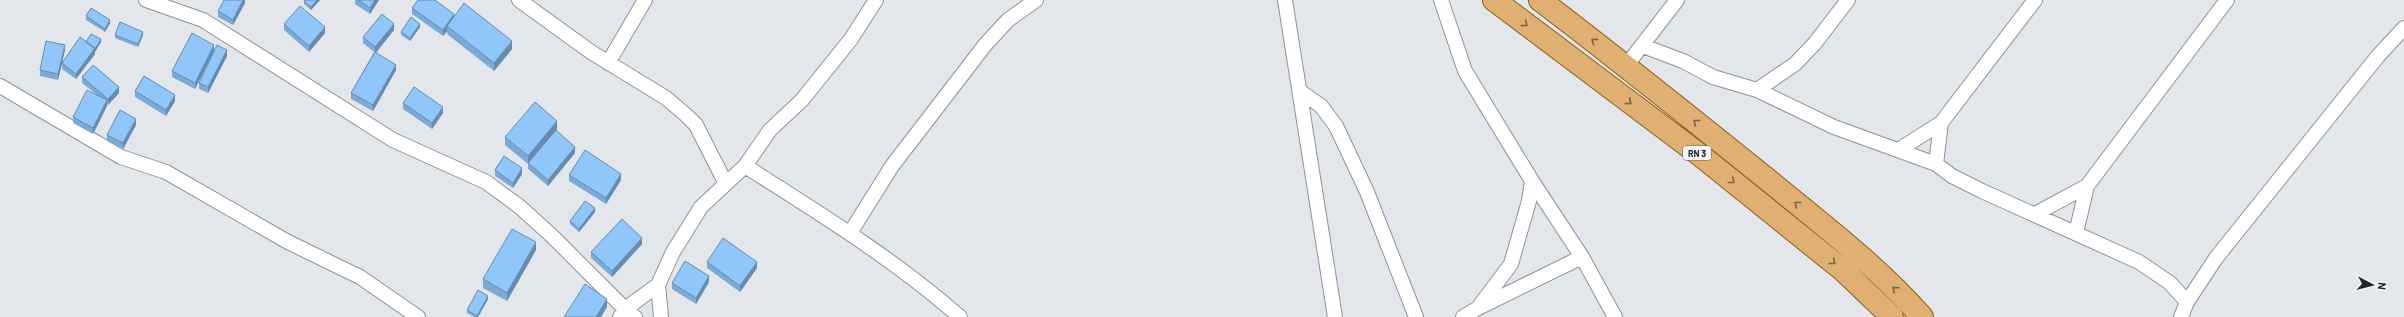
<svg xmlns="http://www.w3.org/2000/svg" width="2404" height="317" font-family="Barlow,sans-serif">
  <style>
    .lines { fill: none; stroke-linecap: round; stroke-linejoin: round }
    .street-casing { stroke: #8f9396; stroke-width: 16 }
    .primary-casing { stroke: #905d19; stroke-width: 24 }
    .street { stroke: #fff; stroke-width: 14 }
    .primary { stroke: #dfb071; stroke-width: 22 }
    .wall { fill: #7caad7 }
    .shaded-wall { fill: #658baf }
    .building { fill: #90c6fa; stroke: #658baf }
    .oneway { stroke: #796448 }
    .labels { text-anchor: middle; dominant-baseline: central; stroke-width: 4; stroke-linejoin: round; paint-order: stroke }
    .shield { fill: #f0f4f8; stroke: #626466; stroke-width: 1 }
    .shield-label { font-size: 9px; font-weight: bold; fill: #252627 }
  </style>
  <rect width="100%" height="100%" fill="#e3e7eb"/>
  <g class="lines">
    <!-- street casing -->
    <g class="street-casing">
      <path id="street" d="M146,0L203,20L393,140L486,182L520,207L552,236L625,309L658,285
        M519,0L591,52L666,98L686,115L696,125L725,182
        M1285,0L1335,317
        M1441,0L1465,71L1532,181L1582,257L1615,317
        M1643,46L1683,61L1713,77L1757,90L1834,127L1936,164L1952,176L1982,191L2139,262L2170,283L2187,302
        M608,63L645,0
        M1626,66L1677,0
        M0,86L121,157L166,172L288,242L360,277L418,317
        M1757,90L1795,64L1815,43L1848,0
        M1301,92L1321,106L1336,126L1367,192L1416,317
        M1900,149L1941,123L2035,0
        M1936,164L1941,123
        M745,166C819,213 894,259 960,317
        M2035,214L2087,186
        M850,233L892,166L985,45L1008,20L1036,0
        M2076,233L2087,186L2227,0
        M1478,308L1511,264L1529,201L1532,181
        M620,317L625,309L635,317
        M661,317L658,285L673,252L701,207L745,166L770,130L802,100L851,39L876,0
        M1463,317L1478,308L1582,257
        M2181,317L2187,302L2216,258L2378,56L2404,28"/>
    </g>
    <!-- primary casing -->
    <g class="primary-casing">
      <path id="primary" d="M1494,0L1700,155L1844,271L1892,317
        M1540,0C1619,60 1696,122 1773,184C1824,226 1878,267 1922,317"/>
    </g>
    <!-- street -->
    <use href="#street" class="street"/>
    <!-- primary -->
    <use href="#primary" class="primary"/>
  </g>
  <!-- wall -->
  <path class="wall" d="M245,0V3L233,25L218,17V11Z
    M320,0L311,10L304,4V1Z
    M355,0H379L370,14L355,4Z
    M412,8L454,17L512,49L494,71L447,34V31L443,36L412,14Z
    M86,16L110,23L105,32L86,20Z
    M284,24L325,33L309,52L284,30Z
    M420,27L410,41L401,35V32Z
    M394,30L376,53L396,70L373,111L351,99V93L374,52L363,43V37Z
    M115,35H143L138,47L115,38Z
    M86,42H101L95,52V54L76,79L62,69V64L58,80L40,76V70L65,50L62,62Z
    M214,51L195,89L172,77V71Z
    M227,56L208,93L199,89V83Z
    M82,77L119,93L108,105L107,104V106L93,134L73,123V117L96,94L82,83Z
    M135,91L175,101L166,116L135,97Z
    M403,103L443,113L432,129L403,109Z
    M136,125L123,149L107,141V135Z
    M557,129L556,131L575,153L548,186L528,169V164L505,145V137Z
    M495,170L522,174L513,188L495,176Z
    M569,175L621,180L606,204L569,181Z
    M595,212L579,232L570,224V221Z
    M642,244L612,277L591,258V252Z
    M536,250L507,301L483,288V279Z
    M707,262L757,268L740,292L707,268Z
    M709,282L696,304L672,289V283Z
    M488,299L478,317H474L467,313V310Z"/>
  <!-- shaded-wall -->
  <path class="shaded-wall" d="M243,0H245V3L233,25V20Z
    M317,0H320L311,10V7Z
    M375,0H379L370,14V8Z
    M454,14V20L447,26V31L443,36V30Z
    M110,20V23L105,32V29Z
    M394,24V30L375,53V47Z
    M420,24V27L410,41V38Z
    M325,27V33L309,52V46Z
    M143,32V35L138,47V44Z
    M101,39V42L95,52V49Z
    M512,41V49L494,71V63Z
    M65,45V50L58,80V74Z
    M214,45V51L195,89V83Z
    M95,48V54L76,79V74Z
    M227,50V56L208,93V87Z
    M396,65V70L373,111V105Z
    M119,87V93L108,105V99Z
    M175,95V101L166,116V110Z
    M107,100V106L93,134V128Z
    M443,107V113L432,129V123Z
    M136,119V125L123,149V143Z
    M557,121V129L528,164V156Z
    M575,147V153L548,186V180Z
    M522,168V174L513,188V183Z
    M621,174V180L606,204V198Z
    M595,208V212L579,232V229Z
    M642,238V244L612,277V271Z
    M536,242V250L507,301V293Z
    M757,262V268L740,292V286Z
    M709,276V282L696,304V298Z
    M488,296V299L478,317H477V316Z
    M607,299V307L601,317H596Z"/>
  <!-- building -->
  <path class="building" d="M224,0H243L233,20L218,11Z
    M305,0H317L311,7L304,1Z
    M358,0H375L370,8Z
    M418,0H435L454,14L443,30L412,8Z
    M464,3L512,41L494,63L447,26Z
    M300,6L325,27L309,46L284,24Z
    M91,8L110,20L105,29L86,16Z
    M382,14L394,24L375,47L363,37Z
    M411,17L420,24L410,38L401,32Z
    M120,22L143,32L138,44L115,35Z
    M192,33L214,45L195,83L172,71Z
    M91,34L101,39L95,49L86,42Z
    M80,37L95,48L76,74L62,63Z
    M46,41L65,45L58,74L40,70Z
    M217,45L227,50L208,87L199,83Z
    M375,52L396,65L373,105L351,93Z
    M93,65L119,87L108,99L82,77Z
    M144,76L175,95L166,110L135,91Z
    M414,87L443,107L432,123L403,103Z
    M87,90L107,100L93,128L73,117Z
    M535,102L557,121L528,156L505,137Z
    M120,110L136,119L123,143L107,135Z
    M556,130L575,147L548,180L528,163Z
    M585,150L621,174L606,198L569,175Z
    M504,156L522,168L513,183L495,170Z
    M585,201L595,208L579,229L570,221Z
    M622,219L642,238L612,271L591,252Z
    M512,229L536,242L507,293L483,279Z
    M723,238L757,262L740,286L707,262Z
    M685,261L709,276L696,298L672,283Z
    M585,284L607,299L596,317H564Z
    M478,290L488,296L477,316L467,310Z"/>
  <!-- one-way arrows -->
  <defs><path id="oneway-chevron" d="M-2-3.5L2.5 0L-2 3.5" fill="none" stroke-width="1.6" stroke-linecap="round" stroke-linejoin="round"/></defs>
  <g class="oneway">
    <use href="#oneway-chevron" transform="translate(1525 24) rotate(37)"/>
    <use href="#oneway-chevron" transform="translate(1594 41) rotate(-143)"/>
    <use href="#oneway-chevron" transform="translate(1629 102) rotate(37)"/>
    <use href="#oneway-chevron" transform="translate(1696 122) rotate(-141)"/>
    <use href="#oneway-chevron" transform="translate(1732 181) rotate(39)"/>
    <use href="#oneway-chevron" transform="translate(1797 204) rotate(-141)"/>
    <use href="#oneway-chevron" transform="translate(1833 262) rotate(39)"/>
    <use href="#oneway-chevron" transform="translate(1895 289) rotate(-138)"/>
  </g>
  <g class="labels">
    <!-- shield labels -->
    <rect class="shield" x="1683" y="146" width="28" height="14" rx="3"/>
    <g class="shield-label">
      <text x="1697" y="153">RN 3</text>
    </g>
  </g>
  <!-- north arrow -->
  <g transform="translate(2372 285) rotate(97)" stroke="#f0f4f8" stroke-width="3" paint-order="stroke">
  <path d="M0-3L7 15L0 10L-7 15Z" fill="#252627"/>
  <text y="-6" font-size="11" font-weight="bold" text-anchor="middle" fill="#252627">N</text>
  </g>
</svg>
